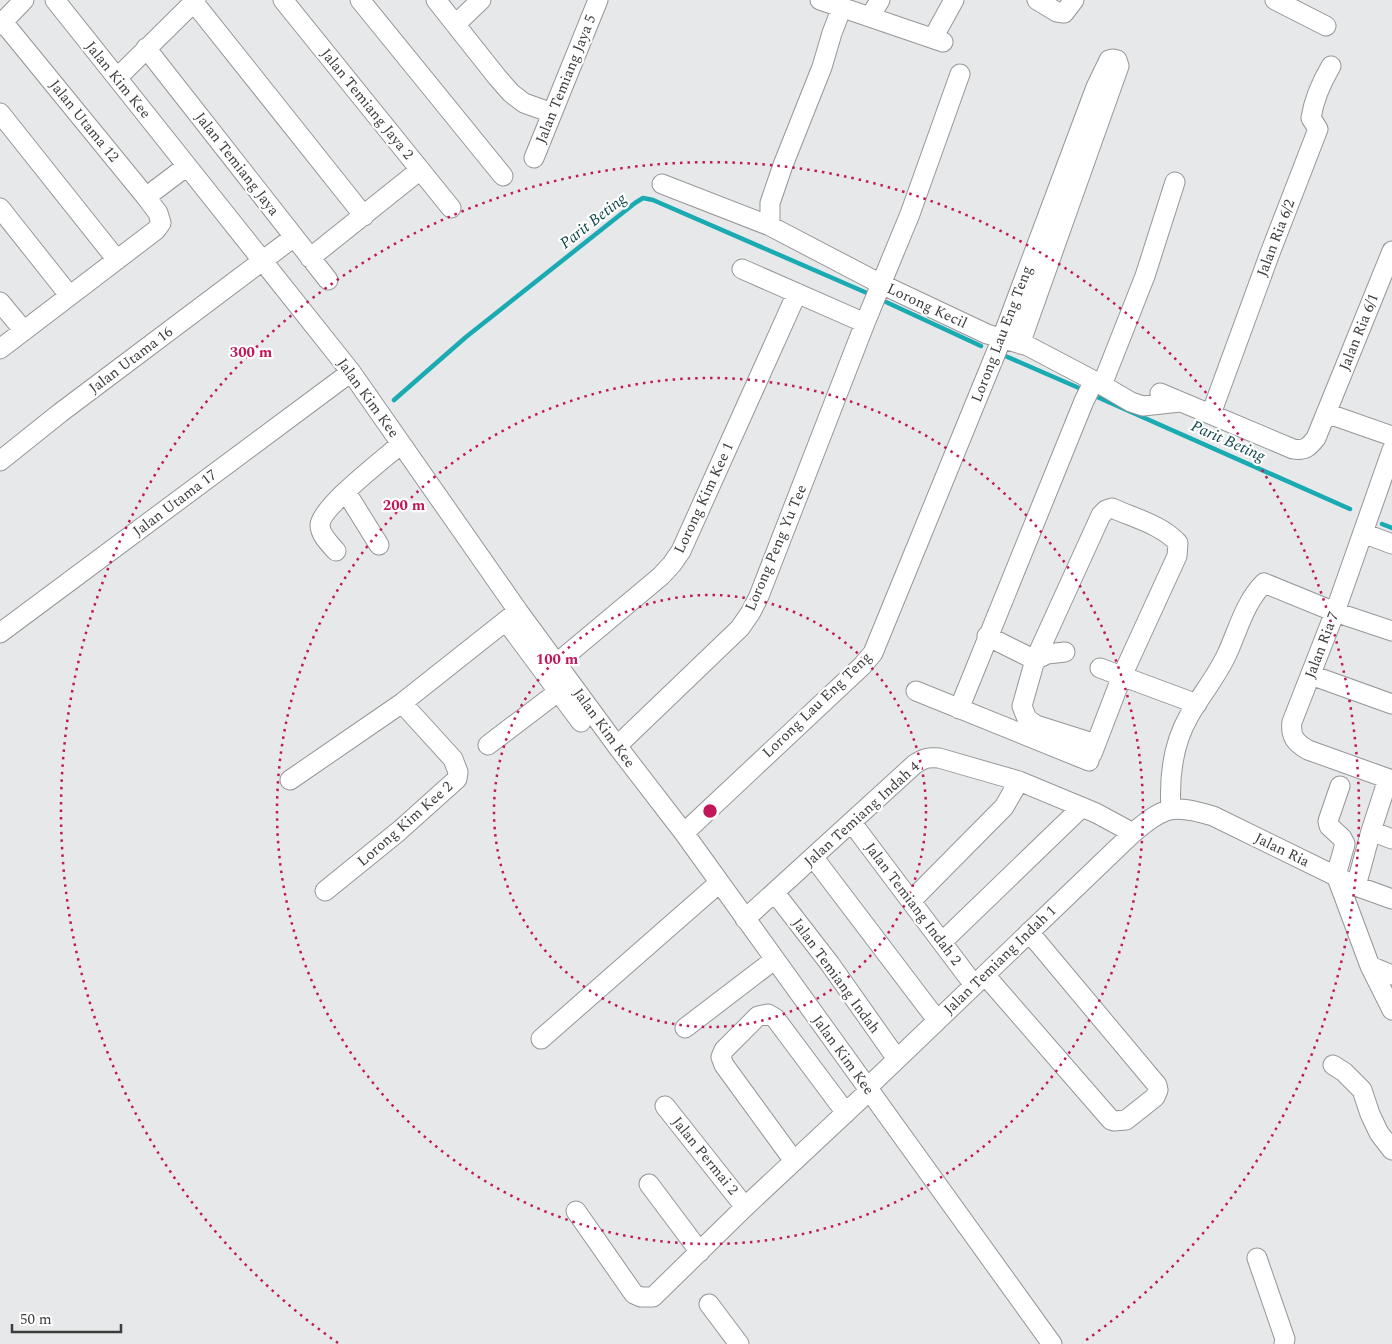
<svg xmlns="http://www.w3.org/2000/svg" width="1392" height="1344" font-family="Spectral,serif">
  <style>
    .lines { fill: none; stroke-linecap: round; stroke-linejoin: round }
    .stream { stroke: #1aaab2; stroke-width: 4.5 }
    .minor-casing { stroke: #959697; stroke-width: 21 }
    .minor { stroke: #fff; stroke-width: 19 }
    .ring { fill: none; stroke: #c2185b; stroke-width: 2.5; stroke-dasharray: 2.5 5 }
    .labels { text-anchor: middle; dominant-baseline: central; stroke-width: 4.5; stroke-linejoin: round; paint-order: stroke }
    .street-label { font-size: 15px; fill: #3d3d3e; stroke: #fff }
    .water-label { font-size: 16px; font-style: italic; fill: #0c464a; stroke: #fff }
    .centre { fill: #c2185b; stroke: #fff; stroke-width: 2.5 }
    .ring-label { font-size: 15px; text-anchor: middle; font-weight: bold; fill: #c2185b; stroke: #fff; stroke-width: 4.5; stroke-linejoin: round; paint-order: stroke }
  </style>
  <rect width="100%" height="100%" fill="#e6e8e9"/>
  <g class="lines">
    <!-- stream -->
    <path class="stream" d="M886,302L981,346
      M1003,355L1079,388
      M1095,396L1350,509
      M394,400L466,337L635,203L643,198L653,200L867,293
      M1382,524L1392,528"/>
    <!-- minor casing -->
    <g class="minor-casing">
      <path id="minor" d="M55,0L351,372L518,611L617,746L684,833L1052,1344
        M192,0L364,216
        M283,0L451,208
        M360,0L503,176
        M436,0L497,77L511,93L524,103L552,113
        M820,0L943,42
        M1037,0L1057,12L1064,13L1074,0
        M1275,0L1326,26
        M842,7L832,33L822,67L783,165L770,203V226L881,284L987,334L1028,346L1102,385L1145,276L1175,182
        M870,17L880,0
        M456,24L481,0
        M0,25L24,0
        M933,38L954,0
        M146,48L328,280
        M117,78L196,0
        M0,113L117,260
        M534,158L598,0
        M662,184L770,226
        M146,197L187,166
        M0,208L69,295
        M310,258L420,170
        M742,269L865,323
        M0,302L24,331
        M0,349L156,230L161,223L158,213L146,197L3,22
        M1102,385L1131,402L1143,406L1180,402
        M1160,393L1293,449C1305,451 1309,447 1316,438L1392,251
        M1326,413L1392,436
        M1211,414L1270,253L1318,129L1311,118C1314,98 1321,83 1331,66
        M1392,450L1335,612L1292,722C1290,737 1296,743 1308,750L1392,780
        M0,461L60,413L294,237
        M346,492L379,545
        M1363,533L1392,544
        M336,551C330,544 320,535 320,525C321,507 385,458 401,444
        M506,621L581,722
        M0,633L351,372
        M987,636L1035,660L1101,515L1106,510L1112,508C1134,518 1162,525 1178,543L1177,556L1122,676L1092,754
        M1065,652L1047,654L1035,660L1022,706L1027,719L1036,725L1096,744
        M557,663L661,576L672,564L681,551L797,293
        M1100,668L1197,704
        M1311,675L1392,704
        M916,691L1089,761
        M959,709L1084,401L1094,381
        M488,745L567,685
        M617,746L740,628L751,612L759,596L865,323L910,214L960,74
        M290,780L402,703L518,611
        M1340,786L1328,821L1329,826L1342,838L1345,844L1336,875L1370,966L1392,975
        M1171,809C1169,778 1173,744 1189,716C1201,695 1217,676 1227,654C1238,630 1245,602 1264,583L1335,612L1392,631
        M852,823L974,985
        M1371,831L1392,839
        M684,833L862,666L873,653L1002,338L1096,87L1109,60L1113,59L1117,60L1119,66L1020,344
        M814,858L937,1020
        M1356,886L1371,831L1388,779
        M325,891L399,831L457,779L458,772L453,759L402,703
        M775,893L830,964L897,1059
        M911,901L1004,807L1019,781
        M745,919L915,764C924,758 929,757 939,758L1019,781L1096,813L1133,833
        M942,942L1082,807
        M1370,966L1392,1010
        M985,975L1111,1120L1114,1121L1126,1120L1155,1097L1158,1090L1157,1085L1029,932
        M685,1028L774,960
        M541,1039L719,883
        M1333,1065L1344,1072L1362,1090L1370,1114L1379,1133L1392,1150
        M867,1088L1133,833C1164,806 1174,804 1213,816L1356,886L1392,899
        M665,1106L745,1207
        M794,1161L724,1065L721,1057L724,1050L758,1016L768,1014L775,1018L846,1113
        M649,1184L700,1252
        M576,1211L634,1294L641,1297H653L745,1207L869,1091
        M1257,1258L1285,1339L1284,1344
        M709,1304L739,1344"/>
    </g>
    <!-- minor -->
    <use href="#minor" class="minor"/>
  </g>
  <!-- distance rings -->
  <g class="ring">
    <circle cx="710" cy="811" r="216"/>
    <circle cx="710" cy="811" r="433"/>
    <path d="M338 1343A649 649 0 1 1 1082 1343"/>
  </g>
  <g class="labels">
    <!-- street labels -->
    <g class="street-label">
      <text transform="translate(566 79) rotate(-68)">Jalan Temiang Jaya 5</text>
      <text transform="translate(118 80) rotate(51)">Jalan Kim Kee</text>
      <text transform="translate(367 104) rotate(51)">Jalan Temiang Jaya 2</text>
      <text transform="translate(84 121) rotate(51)">Jalan Utama 12</text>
      <text transform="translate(237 164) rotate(52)">Jalan Temiang Jaya</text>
      <text transform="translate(1276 238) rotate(-69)">Jalan Ria 6/2</text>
      <text transform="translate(927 306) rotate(25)">Lorong Kecil</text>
      <text transform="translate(1359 332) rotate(-68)">Jalan Ria 6/1</text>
      <text transform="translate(1002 334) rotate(-69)">Lorong Lau Eng Teng</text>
      <text transform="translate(131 360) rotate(-37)">Jalan Utama 16</text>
      <text transform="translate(368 398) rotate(54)">Jalan Kim Kee</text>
      <text transform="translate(704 498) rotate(-65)">Lorong Kim Kee 1</text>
      <text transform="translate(175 503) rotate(-37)">Jalan Utama 17</text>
      <text transform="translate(776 548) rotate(-67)">Lorong Peng Yu Tee</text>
      <text transform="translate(1322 645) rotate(-69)">Jalan Ria 7</text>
      <text transform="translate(817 705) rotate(-44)">Lorong Lau Eng Teng</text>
      <text transform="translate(604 728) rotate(54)">Jalan Kim Kee</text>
      <text transform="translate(862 814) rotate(-42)">Jalan Temiang Indah 4</text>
      <text transform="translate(405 824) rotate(-41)">Lorong Kim Kee 2</text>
      <text transform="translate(1282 850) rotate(26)">Jalan Ria</text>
      <text transform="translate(913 904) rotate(53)">Jalan Temiang Indah 2</text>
      <text transform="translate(1000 960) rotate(-44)">Jalan Temiang Indah 1</text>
      <text transform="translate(836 976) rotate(54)">Jalan Temiang Indah</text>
      <text transform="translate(843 1055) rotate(54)">Jalan Kim Kee</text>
      <text transform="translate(705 1156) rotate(51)">Jalan Permai 2</text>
    </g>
    <!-- water labels -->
    <g class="water-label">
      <text transform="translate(593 221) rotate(-38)">Parit Beting</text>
      <text transform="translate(1228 441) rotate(24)">Parit Beting</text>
    </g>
  </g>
  <circle cx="710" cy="811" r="8" class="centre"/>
  <g class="ring-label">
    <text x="251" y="357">300 m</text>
    <text x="404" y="510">200 m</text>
    <text x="557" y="664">100 m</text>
  </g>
  <!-- scale -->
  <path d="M12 1324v8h109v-8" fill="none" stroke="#3d3d3e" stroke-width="2.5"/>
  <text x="20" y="1324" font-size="15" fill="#3d3d3e" stroke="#ffffff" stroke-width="4" paint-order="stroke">50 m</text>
</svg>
